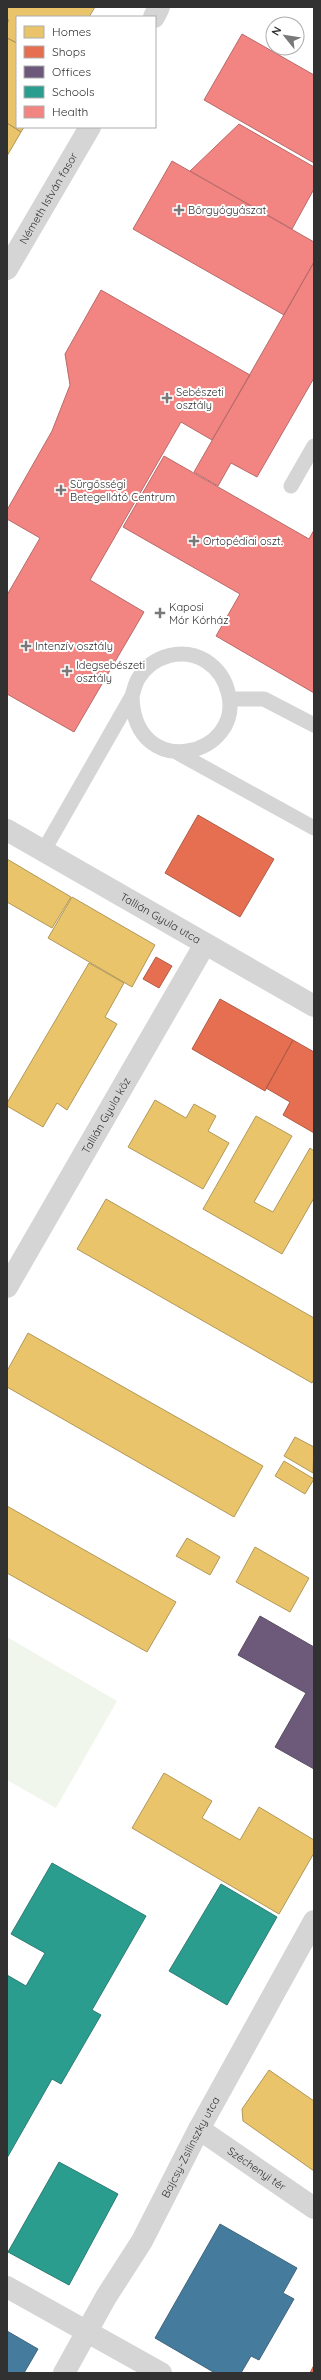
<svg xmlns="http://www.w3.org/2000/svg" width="321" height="2380" font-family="Quicksand,sans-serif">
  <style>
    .green { fill: #f1f6ed }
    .homes { fill: #e9c46a; stroke: #b29859 }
    .shops { fill: #e76f51; stroke: #b05c47 }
    .offices { fill: #6d597a; stroke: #5b4d64 }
    .schools { fill: #2a9d8f; stroke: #2c7d73 }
    .health { fill: #f28482; stroke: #b86b6a }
    .public { fill: #457b9d; stroke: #3f657d }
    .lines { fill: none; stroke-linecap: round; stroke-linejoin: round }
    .service { stroke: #d5d5d5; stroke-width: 15 }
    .minor { stroke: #d5d5d5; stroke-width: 22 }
    .poi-dot { fill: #797979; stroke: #fff; stroke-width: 1.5 }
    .labels { text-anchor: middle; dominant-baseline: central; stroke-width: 4; stroke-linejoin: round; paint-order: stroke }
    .street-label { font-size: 11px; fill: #313131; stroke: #fff }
    .poi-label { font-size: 11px; fill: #313131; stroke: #fff; text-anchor: start }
  </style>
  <rect width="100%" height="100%" fill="#fff"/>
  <!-- green -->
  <path class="green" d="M7,1637L117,1701L56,1808L7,1780Z"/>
  <!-- homes -->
  <path class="homes" d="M7,7H95L89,17H17V43L7,38V24L9,20L7,19Z
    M7,38L17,43V127H24L21,132L7,123Z
    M7,123L21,132L7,156Z
    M7,859L71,897L52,928L7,902Z
    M72,897L155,945L132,987L48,938Z
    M89,963L124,983L105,1017L117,1024L67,1110L57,1103L43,1127L7,1106V1103Z
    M155,1100L186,1118L194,1104L216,1116L208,1131L229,1143L203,1189L128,1147Z
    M256,1116L292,1136L254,1202L273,1212L310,1148L314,1151V1198L282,1254L203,1209Z
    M106,1199L314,1318V1379L312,1383L77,1249Z
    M28,1333L263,1466L234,1517L7,1387V1371Z
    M295,1437L314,1447L313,1473L284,1456Z
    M284,1461L314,1479L305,1494L275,1476Z
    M7,1506L176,1602L147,1652L7,1573Z
    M187,1538L220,1557L210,1575L176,1556Z
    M255,1547L309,1578L290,1612L236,1582Z
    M164,1773L212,1801L202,1818L240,1840L259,1807L314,1840V1853L279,1914L132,1828Z
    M269,2070L314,2101V2171L243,2121L242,2109Z"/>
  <!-- shops -->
  <path class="shops" d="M198,815L274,859L240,917L165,873Z
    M156,957L172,966L159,988L143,979Z
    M220,999L293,1040L265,1091L192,1049Z
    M293,1040L314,1052V1133L283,1115L290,1102L266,1088Z
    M314,2365V2373H310Z"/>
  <!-- offices -->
  <path class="offices" d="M260,1616L314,1647V1769L275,1747L306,1693L238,1655Z"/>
  <!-- schools -->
  <path class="schools" d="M52,1863L146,1916L92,2010L101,2015L61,2084L52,2079L7,2158V1975L26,1986L45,1953L11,1934Z
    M221,1884L277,1917L227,2005L169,1971Z
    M59,2162L118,2194L69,2285L8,2252Z"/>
  <!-- health -->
  <path class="health" d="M242,34L314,75V163L204,100Z
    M239,124L314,167V189L292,229L190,171Z
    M172,161L314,242V262L284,315L133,229Z
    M314,262V378L257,477L231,463L218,486L194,472Z
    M101,290L250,375L212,440L181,422L90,580L144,612L74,732L7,694V595L40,538L7,519V510L52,431L70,385L65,354Z
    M164,456L309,539L314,530V693L216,636L240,594L123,527Z"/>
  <!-- public -->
  <path class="public" d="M220,2224L297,2268L283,2293L294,2299L259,2360L251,2356L241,2373H215L155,2338Z
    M7,2331L38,2349L24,2373H7Z"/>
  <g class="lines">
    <!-- service -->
    <path class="service" d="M291,486L314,446
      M230,699H264L314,725
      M178,753L314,828
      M44,850L132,696C134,690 135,684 138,679C152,655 183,647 206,661C218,669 225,679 228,692C246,756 134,784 132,696"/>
    <!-- minor -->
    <g class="minor">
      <path d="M154,17L159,7"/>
      <path id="s1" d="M7,269L90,127"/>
      <path id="s2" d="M7,830L314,1006"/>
      <path id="s3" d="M7,1287L205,944"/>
      <path id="s4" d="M199,2129L314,2208"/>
      <path d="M7,2287L161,2373"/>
      <path id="s5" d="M64,2373L106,2297L142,2241L199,2129L314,1921"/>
    </g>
  </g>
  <!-- markers -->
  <g class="poi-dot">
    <path d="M177 204h4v4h4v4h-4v4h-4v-4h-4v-4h4z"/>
    <path d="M165 392h4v4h4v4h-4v4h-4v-4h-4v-4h4z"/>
    <path d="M59 484h4v4h4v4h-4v4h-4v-4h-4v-4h4z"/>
    <path d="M192 535h4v4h4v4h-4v4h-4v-4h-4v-4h4z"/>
    <path d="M158 607h4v4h4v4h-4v4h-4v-4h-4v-4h4z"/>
    <path d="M24 640h4v4h4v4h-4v4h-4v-4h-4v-4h4z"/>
    <path d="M65 665h4v4h4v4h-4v4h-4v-4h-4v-4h4z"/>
  </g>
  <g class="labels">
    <!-- street labels -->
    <g class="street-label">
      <text stroke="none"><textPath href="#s1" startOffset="82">Németh István fasor</textPath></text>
      <text stroke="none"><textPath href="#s2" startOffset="177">Tallián Gyula utca</textPath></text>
      <text stroke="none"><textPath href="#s3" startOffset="198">Tallián Gyula köz</textPath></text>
      <text stroke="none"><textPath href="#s5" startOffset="259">Bajcsy-Zsilinszky utca</textPath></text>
      <text stroke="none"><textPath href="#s4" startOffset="70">Széchenyi tér</textPath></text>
    </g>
    <!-- poi labels -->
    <g class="poi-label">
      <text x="188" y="210">Bőrgyógyászat</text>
      <text x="176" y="392">Sebészeti<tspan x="176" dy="13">osztály</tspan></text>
      <text x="70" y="484">Sürgősségi<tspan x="70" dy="13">Betegellátó Centrum</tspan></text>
      <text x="203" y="541">Ortopédiai oszt.</text>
      <text x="169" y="607">Kaposi<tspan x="169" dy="13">Mór Kórház</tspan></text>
      <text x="35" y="646">Intenzív osztály</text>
      <text x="76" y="665">Idegsebészeti<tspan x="76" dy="13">osztály</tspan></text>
    </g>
  </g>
  <!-- border -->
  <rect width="321" height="2380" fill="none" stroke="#313131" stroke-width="16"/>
  <!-- legend -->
  <rect x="16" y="16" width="140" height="112" fill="#ffffff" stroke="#adadad"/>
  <rect x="24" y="26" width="20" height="12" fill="#e9c46a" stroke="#adadad"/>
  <text x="52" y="36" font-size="12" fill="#313131">Homes</text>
  <rect x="24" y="46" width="20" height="12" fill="#e76f51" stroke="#adadad"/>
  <text x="52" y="56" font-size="12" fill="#313131">Shops</text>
  <rect x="24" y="66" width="20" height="12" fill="#6d597a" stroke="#adadad"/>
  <text x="52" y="76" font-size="12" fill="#313131">Offices</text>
  <rect x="24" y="86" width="20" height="12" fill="#2a9d8f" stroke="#adadad"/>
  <text x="52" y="96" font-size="12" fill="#313131">Schools</text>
  <rect x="24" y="106" width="20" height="12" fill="#f28482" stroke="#adadad"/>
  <text x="52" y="116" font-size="12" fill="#313131">Health</text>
  <!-- north arrow -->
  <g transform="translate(285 36) rotate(300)"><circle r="19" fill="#ffffff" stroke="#adadad"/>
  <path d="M0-3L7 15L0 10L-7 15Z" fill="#797979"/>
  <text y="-6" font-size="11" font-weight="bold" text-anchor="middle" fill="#313131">N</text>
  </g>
</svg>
